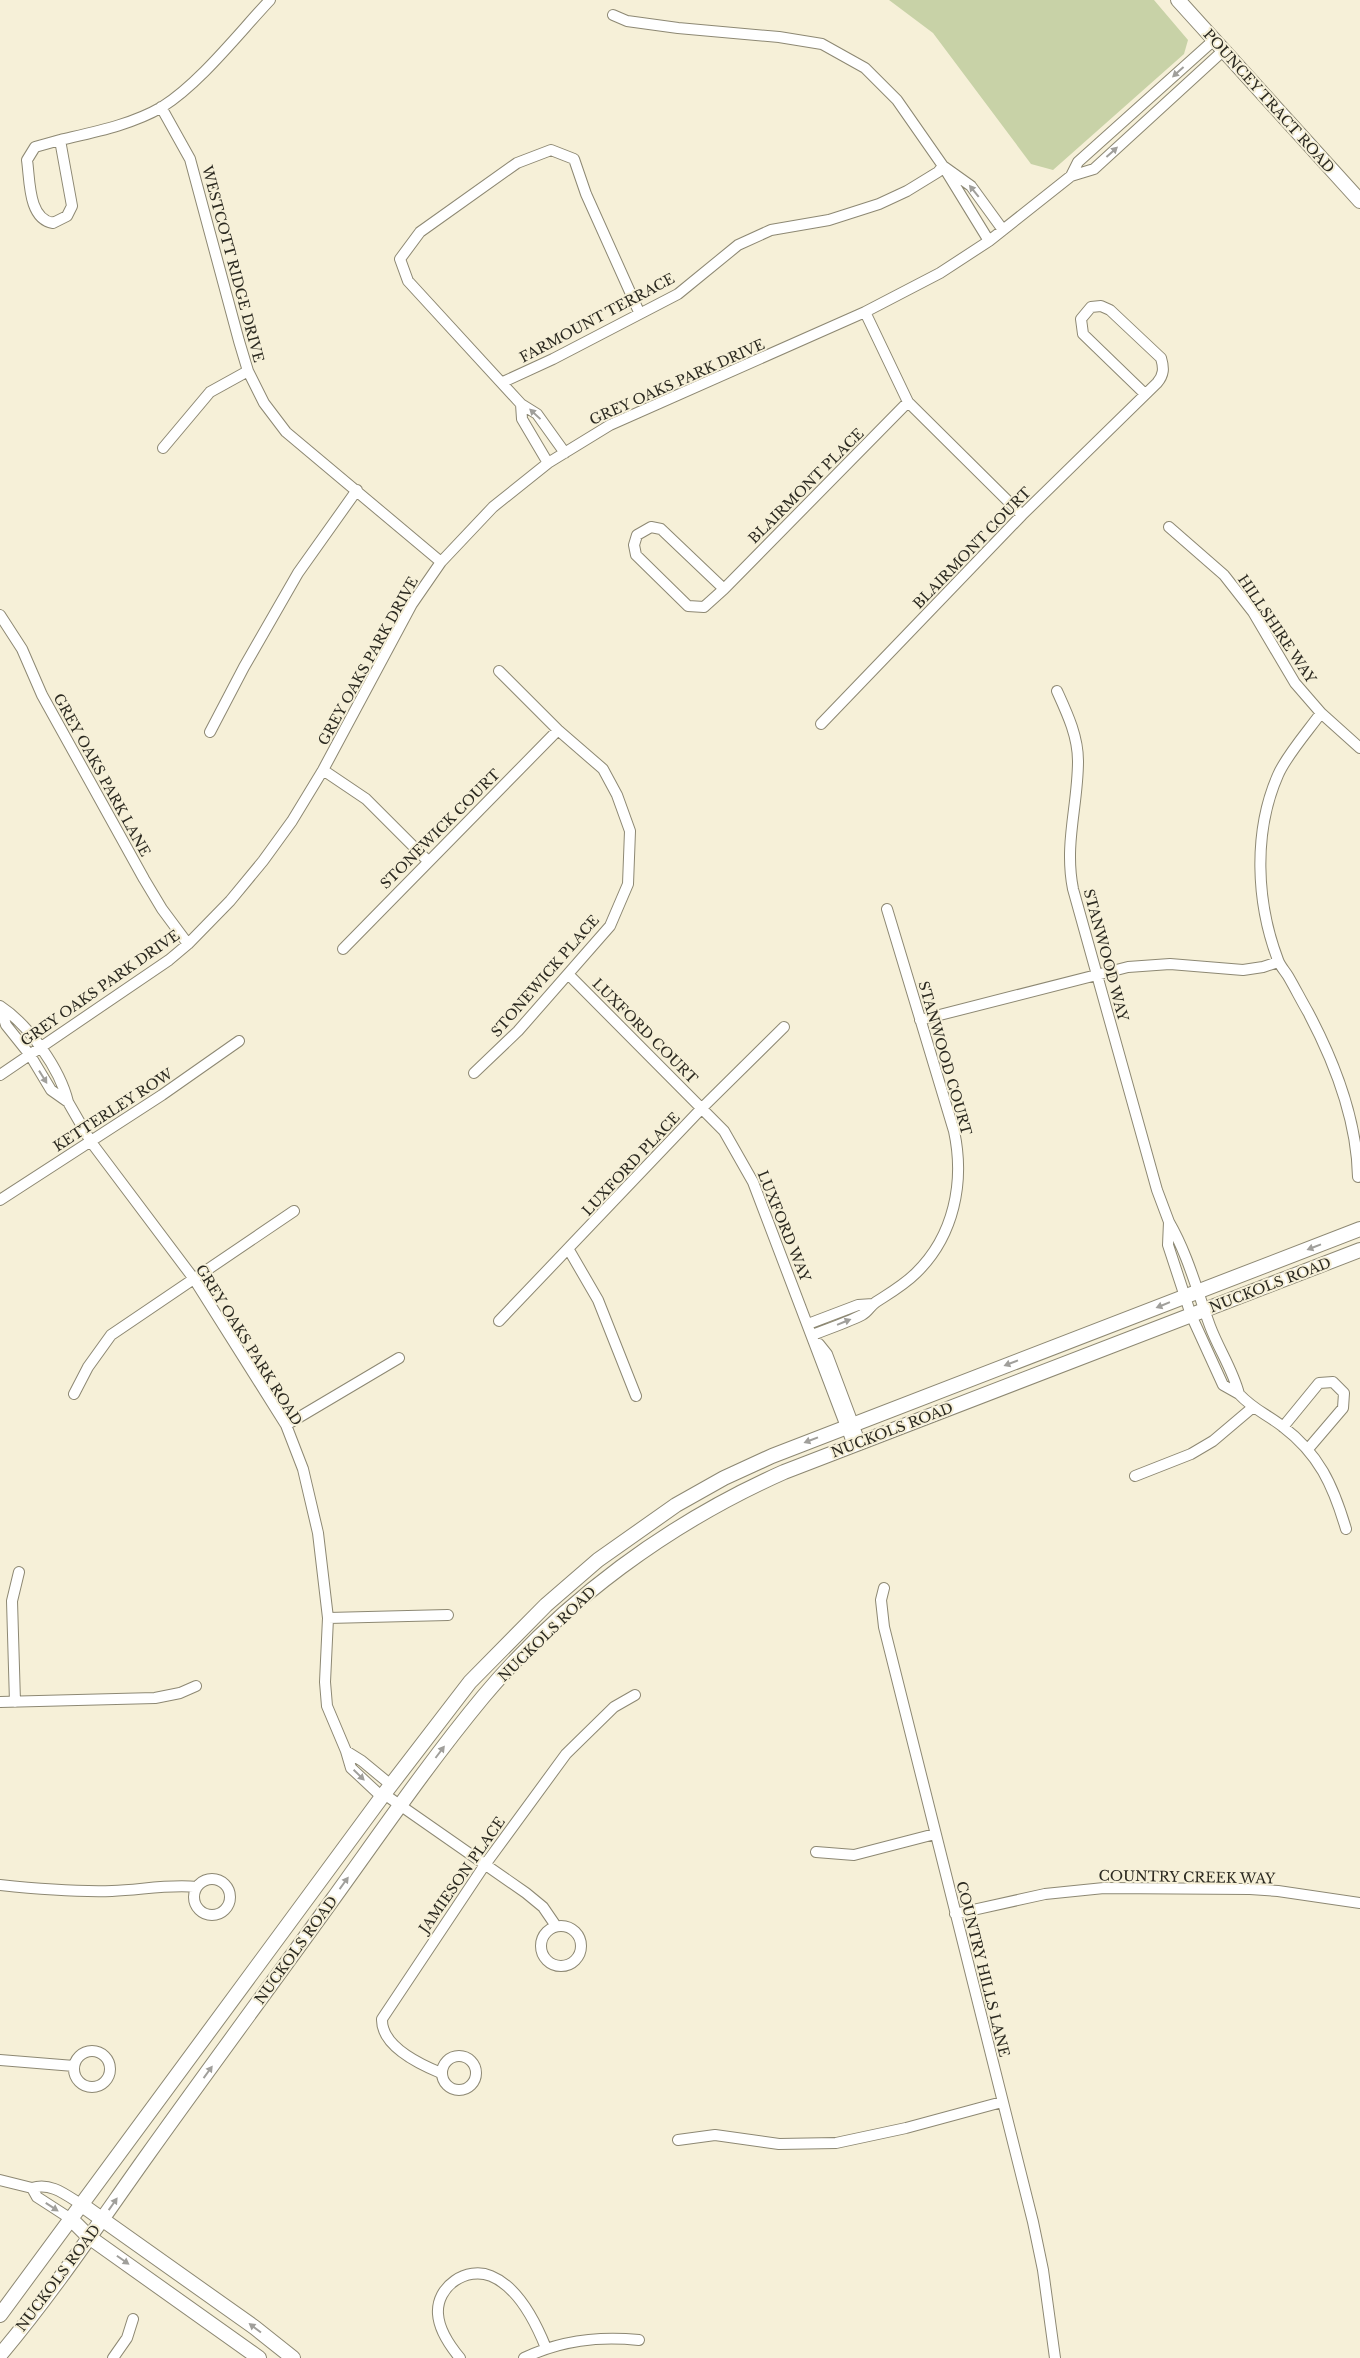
<svg xmlns="http://www.w3.org/2000/svg" width="1360" height="2358" font-family="'Libre Baskerville',serif">
  <style>
    .green { fill: #c8d2a7 }
    .lines { fill: none; stroke-linecap: round; stroke-linejoin: round }
    .street-casing { stroke: #8d8873; stroke-width: 12 }
    .secondary-casing { stroke: #8d8873; stroke-width: 16 }
    .street { stroke: #fff; stroke-width: 10 }
    .secondary { stroke: #fff; stroke-width: 14 }
    .oneway { fill: #a09f9b }
    .labels { text-anchor: middle; dominant-baseline: central; stroke-width: 4; stroke-linejoin: round; paint-order: stroke }
    .street-label { font-size: 14px; fill: #2c2a21; stroke: #f6f0d8 }
  </style>
  <rect width="100%" height="100%" fill="#f6f0d8"/>
  <!-- green -->
  <path class="green" d="M889,0H1154L1188,40L1184,54L1053,170L1031,164L933,33Z"/>
  <g class="lines">
    <!-- street casing -->
    <g class="street-casing">
      <path id="street" d="M161,107L190,159L239,341L248,371L264,403L286,432L441,562
        M60,140C94,132 131,125 162,107C200,83 238,34 270,0
        M60,140L72,206L67,216L53,223C28,219 30,180 27,160L35,147Z
        M1071,176L1078,162L1214,40
        M989,241L943,166L971,186L1003,230
        M865,312L908,402L1022,515
        M503,382L553,359L678,294L738,245L771,230L829,220L879,204L907,191L938,172L943,166L897,100L865,68L822,44L779,37L678,28L627,21L613,15
        M521,404L408,281L400,259L420,232L517,163L551,150L574,159L586,194L639,312
        M163,448L210,392L248,371
        M548,463L522,419L521,404L537,414L565,453
        M1169,527L1224,575L1253,612L1295,683L1321,713L1360,748
        M724,589L704,607L688,606L636,555L634,545L637,535L651,527L661,529L724,589L908,402
        M0,615L22,649L42,695L144,879L162,909L188,944
        M1057,691C1067,713 1078,736 1078,761C1078,805 1064,844 1073,889L1157,1190L1169,1222
        M1321,713C1308,731 1286,756 1278,775C1253,832 1256,902 1278,960C1280,966 1285,971 1288,976C1295,988 1301,1000 1308,1012C1335,1063 1357,1120 1358,1177
        M821,724L1022,515L1157,383C1164,375 1164,368 1161,358L1110,310L1101,306L1091,307L1081,319L1083,334L1145,394
        M210,732L244,667L298,573L357,490
        M323,770L366,799L428,861
        M343,949L558,730
        M568,974L724,1131L753,1182L853,1445
        M0,1006L6,1025L30,1055L51,1090L68,1102C60,1069 29,1025 0,1006
        M920,1020L1128,967L1170,964L1243,970L1263,967L1278,962
        M474,1073L518,1031L610,926L628,884L630,831L617,795L603,769L558,730L499,671
        M0,1075L169,960L188,944L230,901L263,861L292,821L323,770L412,604L441,562L493,507L548,463L610,425L865,312L940,273L989,241L1071,176L1094,169L1224,50
        M68,1102L91,1142L194,1279L286,1425L303,1469L318,1533L328,1618L325,1682L327,1706L346,1751
        M0,1200L162,1095L239,1041
        M1169,1222C1188,1255 1197,1291 1210,1326C1219,1350 1233,1370 1239,1394L1223,1385L1191,1315L1168,1245Z
        M569,1250L598,1300L636,1396
        M499,1321L702,1108L784,1027
        M808,1324L858,1305L873,1304
        M812,1335C828,1329 846,1323 862,1315C868,1312 870,1306 876,1302C890,1293 904,1285 916,1273C954,1236 965,1182 954,1131L887,909
        M819,1344L827,1354L860,1442
        M74,1394L88,1367L111,1335L294,1211
        M1239,1394C1254,1410 1265,1413 1282,1426C1319,1454 1333,1485 1346,1529
        M286,1425L399,1358
        M1283,1427L1319,1383L1333,1382L1344,1393L1343,1408L1308,1449
        M1135,1476L1191,1454L1213,1441L1252,1408
        M884,1588L881,1600L884,1627L1033,2222L1043,2270L1055,2358
        M328,1618L448,1615
        M0,1702L155,1698L180,1693L196,1686
        M15,1702L12,1601L19,1572
        M384,1794L526,1893L543,1907L556,1926
        M382,1797L351,1768L346,1751L362,1761L391,1785
        M816,1852L854,1855L935,1834
        M194 1897a18 18 0 1 1 36 0a18 18 0 1 1-36 0Z
        M0,1885C37,1889 74,1892 112,1891C141,1890 168,1884 197,1887
        M955,1914L1045,1894L1104,1888L1250,1889L1278,1891L1360,1903
        M541 1946a20 20 0 1 1 40 0a20 20 0 1 1-40 0Z
        M74 2069a18 18 0 1 1 36 0a18 18 0 1 1-36 0Z
        M442 2073a17 17 0 1 1 34 0a17 17 0 1 1-34 0Z
        M0,2060L74,2066
        M441,2073C419,2064 381,2046 382,2019L484,1866L566,1754L614,1707L635,1695
        M678,2140L715,2135L779,2144L836,2143L906,2128L1002,2102
        M0,2180L32,2188
        M71,2219L37,2197L32,2188C51,2182 66,2195 82,2205
        M113,2358L127,2338L133,2319
        M460,2358C450,2346 439,2330 438,2314C436,2286 467,2266 491,2276C518,2287 536,2323 546,2348
        M524,2358C561,2340 598,2336 639,2340"/>
    </g>
    <!-- secondary casing -->
    <g class="secondary-casing">
      <path id="secondary" d="M1178,0L1360,201
        M82,2205L254,2327L293,2358
        M71,2219L89,2237L259,2358
        M0,2315L384,1794L470,1682L546,1605L598,1560L676,1505L724,1478L772,1456L1360,1229
        M0,2355C53,2292 99,2223 146,2157C208,2070 271,1985 333,1899C382,1831 430,1761 483,1697C564,1600 669,1523 784,1472L1360,1250"/>
    </g>
    <!-- street -->
    <use href="#street" class="street"/>
    <!-- secondary -->
    <use href="#secondary" class="secondary"/>
  </g>
  <!-- one-way arrows -->
  <defs><path id="oneway-solid" d="M-6-.8H1V-3.2L6.5 0L1 3.2V.8H-6Z" transform="scale(1.25)"/></defs>
  <g class="oneway">
    <use href="#oneway-solid" transform="translate(1178 72) rotate(138)"/>
    <use href="#oneway-solid" transform="translate(1112 152) rotate(-42)"/>
    <use href="#oneway-solid" transform="translate(974 191) rotate(-129)"/>
    <use href="#oneway-solid" transform="translate(535 414) rotate(-137)"/>
    <use href="#oneway-solid" transform="translate(43 1077) rotate(58)"/>
    <use href="#oneway-solid" transform="translate(1314 1247) rotate(159)"/>
    <use href="#oneway-solid" transform="translate(1163 1305) rotate(158)"/>
    <use href="#oneway-solid" transform="translate(844 1322) rotate(-22)"/>
    <use href="#oneway-solid" transform="translate(1011 1363) rotate(159)"/>
    <use href="#oneway-solid" transform="translate(811 1440) rotate(159)"/>
    <use href="#oneway-solid" transform="translate(440 1752) rotate(-53)"/>
    <use href="#oneway-solid" transform="translate(359 1775) rotate(44)"/>
    <use href="#oneway-solid" transform="translate(344 1883) rotate(-54)"/>
    <use href="#oneway-solid" transform="translate(208 2072) rotate(-54)"/>
    <use href="#oneway-solid" transform="translate(113 2204) rotate(-55)"/>
    <use href="#oneway-solid" transform="translate(52 2207) rotate(33)"/>
    <use href="#oneway-solid" transform="translate(123 2260) rotate(35)"/>
    <use href="#oneway-solid" transform="translate(255 2328) rotate(-143)"/>
  </g>
  <g class="labels">
    <!-- street labels -->
    <g class="street-label">
      <text transform="translate(1269 101) rotate(48)">POUNCEY TRACT ROAD</text>
      <text transform="translate(233 264) rotate(75)">WESTCOTT RIDGE DRIVE</text>
      <text transform="translate(597 318) rotate(-28)">FARMOUNT TERRACE</text>
      <text transform="translate(677 382) rotate(-24)">GREY OAKS PARK DRIVE</text>
      <text transform="translate(806 486) rotate(-45)">BLAIRMONT PLACE</text>
      <text transform="translate(972 548) rotate(-46)">BLAIRMONT COURT</text>
      <text transform="translate(1277 629) rotate(56)">HILLSHIRE WAY</text>
      <text transform="translate(368 661) rotate(-61)">GREY OAKS PARK DRIVE</text>
      <text transform="translate(102 775) rotate(61)">GREY OAKS PARK LANE</text>
      <text transform="translate(440 829) rotate(-45)">STONEWICK COURT</text>
      <text transform="translate(1106 955) rotate(75)">STANWOOD WAY</text>
      <text transform="translate(545 976) rotate(-49)">STONEWICK PLACE</text>
      <text transform="translate(100 988) rotate(-35)">GREY OAKS PARK DRIVE</text>
      <text transform="translate(645 1031) rotate(45)">LUXFORD COURT</text>
      <text transform="translate(945 1058) rotate(74)">STANWOOD COURT</text>
      <text transform="translate(113 1110) rotate(-33)">KETTERLEY ROW</text>
      <text transform="translate(631 1164) rotate(-47)">LUXFORD PLACE</text>
      <text transform="translate(784 1226) rotate(68)">LUXFORD WAY</text>
      <text transform="translate(1270 1285) rotate(-21)">NUCKOLS ROAD</text>
      <text transform="translate(249 1345) rotate(58)">GREY OAKS PARK ROAD</text>
      <text transform="translate(892 1430) rotate(-21)">NUCKOLS ROAD</text>
      <text transform="translate(547 1634) rotate(-44)">NUCKOLS ROAD</text>
      <text transform="translate(462 1875) rotate(-55)">JAMIESON PLACE</text>
      <text transform="translate(1187 1877) rotate(1)">COUNTRY CREEK WAY</text>
      <text transform="translate(296 1950) rotate(-54)">NUCKOLS ROAD</text>
      <text transform="translate(983 1969) rotate(76)">COUNTRY HILLS LANE</text>
      <text transform="translate(58 2278) rotate(-53)">NUCKOLS ROAD</text>
    </g>
  </g>
</svg>
